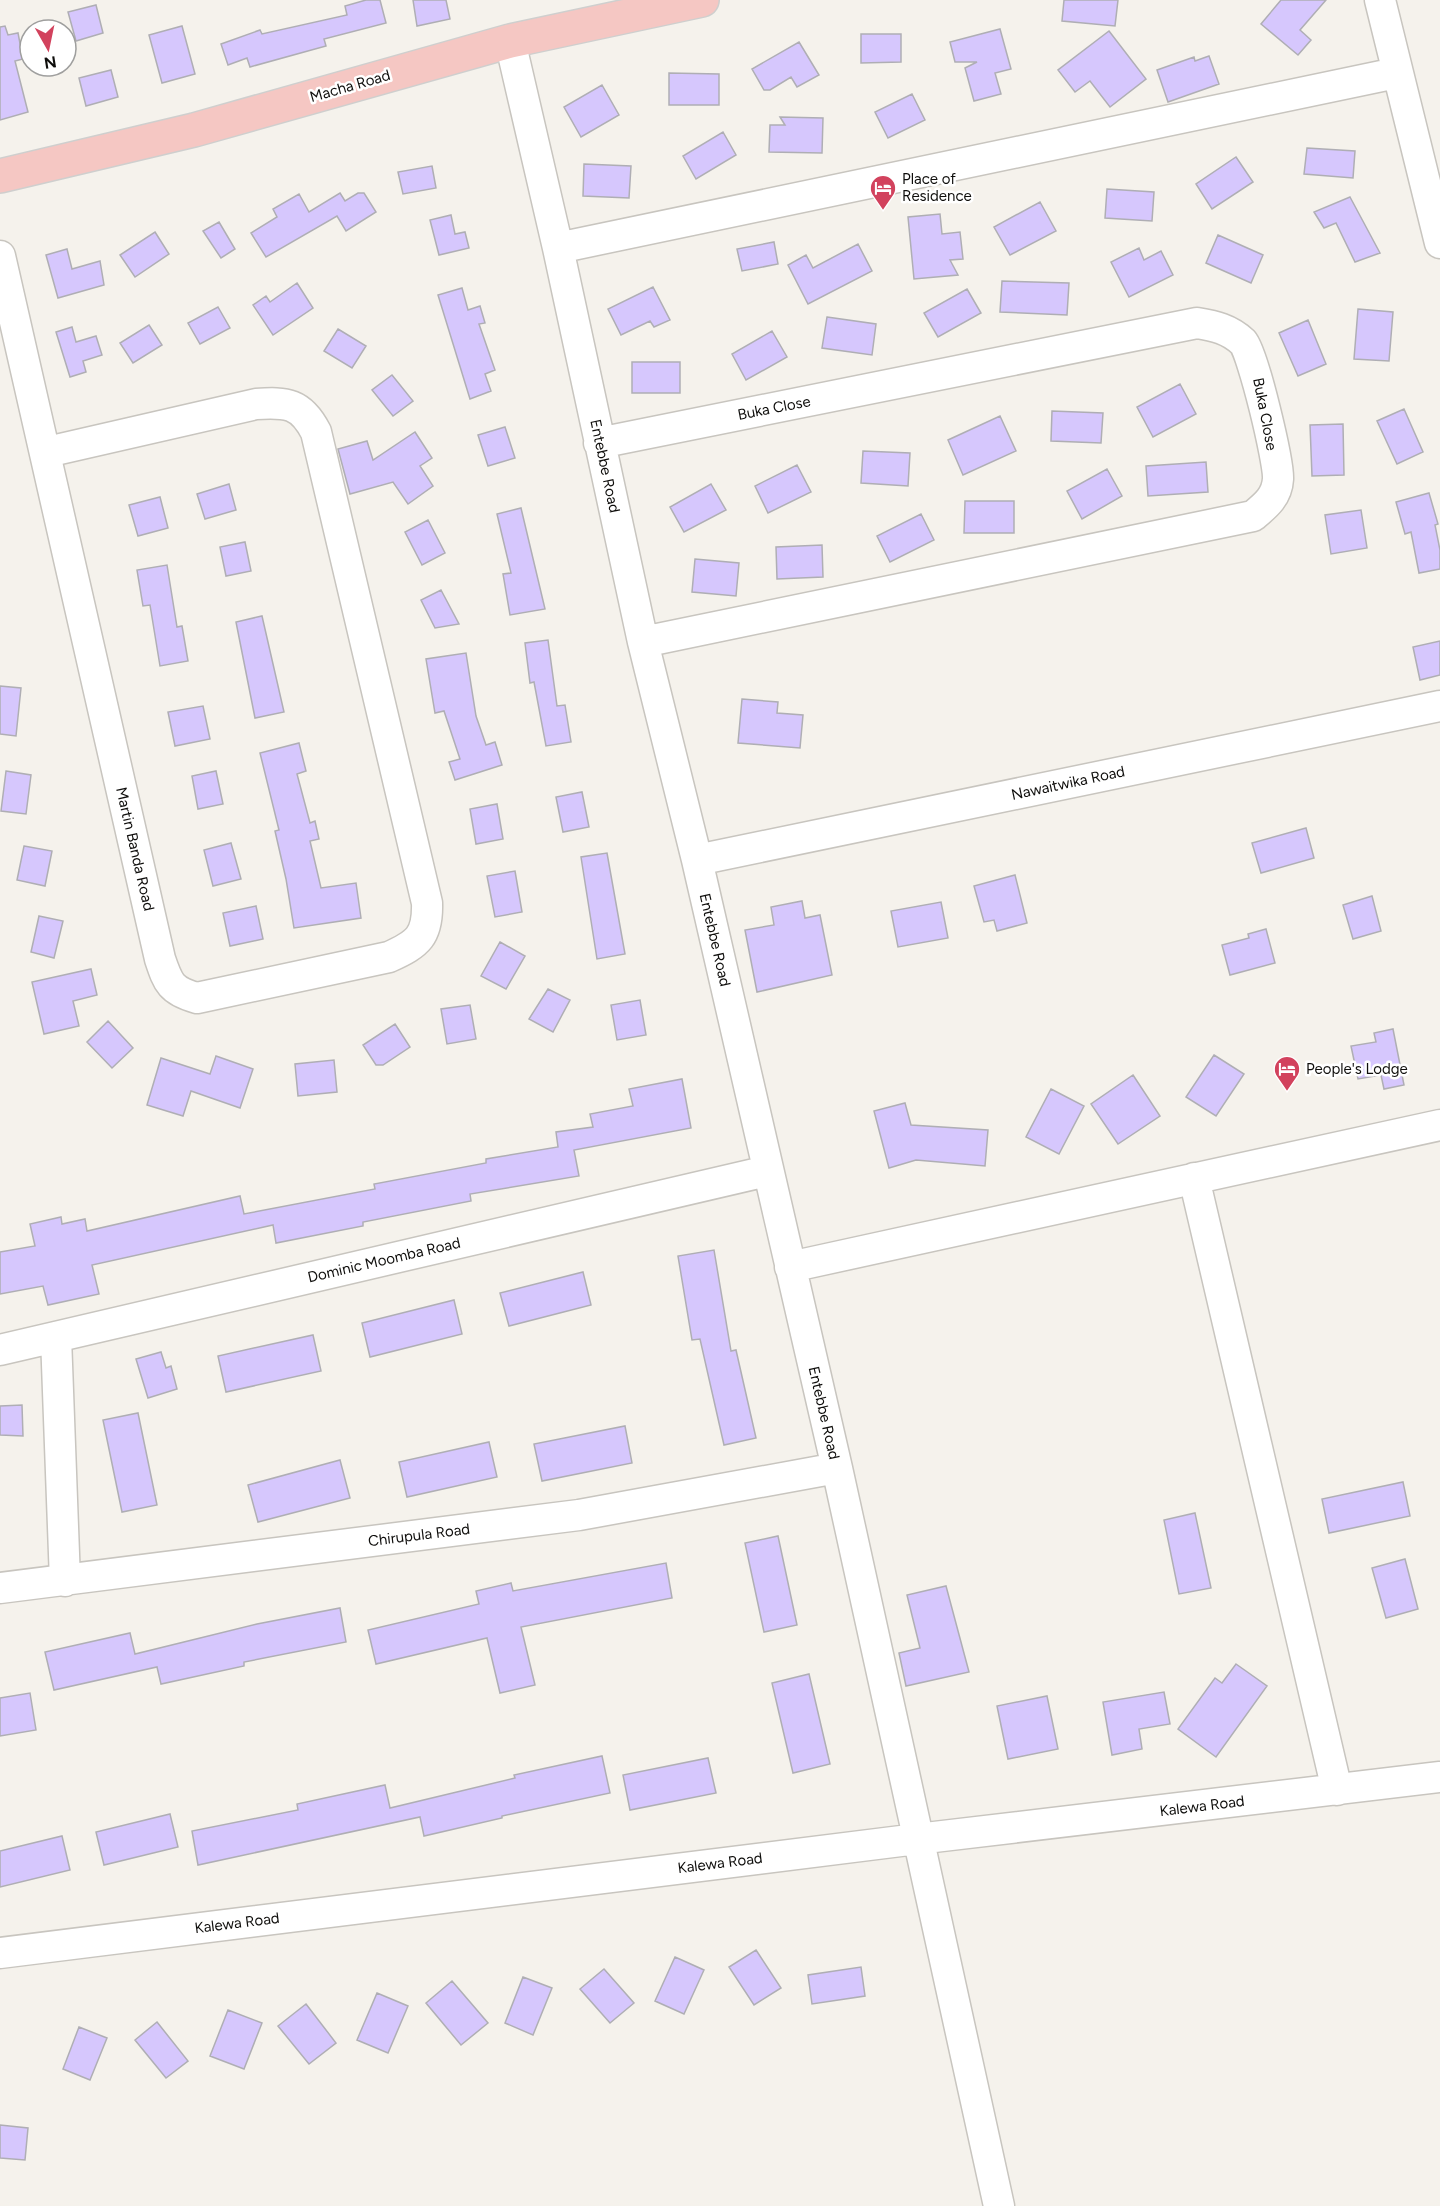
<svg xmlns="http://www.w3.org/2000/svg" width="1440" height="2206" font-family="Figtree,sans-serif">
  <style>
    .building { fill: #d6c7fd; stroke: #afaeb4; stroke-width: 1.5 }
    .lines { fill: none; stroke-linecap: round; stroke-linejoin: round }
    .minor-casing { stroke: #c8c5bf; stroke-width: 33 }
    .major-casing { stroke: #cfcfce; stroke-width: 36 }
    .minor { stroke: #fff; stroke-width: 30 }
    .major { stroke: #f5c7c3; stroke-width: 33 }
    .labels { text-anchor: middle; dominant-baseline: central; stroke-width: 5; stroke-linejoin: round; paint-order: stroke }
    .street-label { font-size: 15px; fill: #0f0e0c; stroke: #fff }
    .poi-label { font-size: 15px; fill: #0f0e0c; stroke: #fff; text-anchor: start }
  </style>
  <rect width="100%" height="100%" fill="#f5f2ec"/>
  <!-- building -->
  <path class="building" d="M366,0H380L386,23L324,39L326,46L250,67L247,58L228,65L221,44L260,30L262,34L347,15L345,6Z
    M413,0H446L450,19L417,26Z
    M1064,0H1118L1115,26L1062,21Z
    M1281,0H1326L1300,30L1311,40L1298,55L1261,24Z
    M96,5L103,33L76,41L68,12Z
    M5,26L8,35L18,33L23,59L15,61L28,112L0,120V27Z
    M182,26L195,74L162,83L149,35Z
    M1000,29L1011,69L995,73L1001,94L974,101L965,68L977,62H955L950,42Z
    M1109,31L1146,79L1110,107L1090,81L1075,92L1058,70Z
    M861,34H901V62L861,63Z
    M799,42L819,75L797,87L791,77L770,90H764L752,69Z
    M1209,56L1219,84L1168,102L1157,70L1194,57L1195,61Z
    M111,70L118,97L86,106L79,78Z
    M669,73L719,74V105H669Z
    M602,85L619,115L581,137L564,107Z
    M912,94L925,120L888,138L875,112Z
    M780,117L823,118L822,153L769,152L770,125H785Z
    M723,132L736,155L696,179L683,156Z
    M1307,148L1355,151L1353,178L1304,174Z
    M1236,157L1253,182L1212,209L1196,184Z
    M584,164L631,166L629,198L583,196Z
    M432,166L436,188L403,194L398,172Z
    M1107,189L1154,192L1152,221L1105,218Z
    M340,193L345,201L358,193H364L376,212L346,231L337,216L266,257L251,233L277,217L273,209L299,194L309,212Z
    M1350,197L1380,253L1355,262L1336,223L1324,228L1314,212Z
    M1040,202L1056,231L1010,255L994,227Z
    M940,214L942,234L960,232L963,259L950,260L958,275L914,279L908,217Z
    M451,215L455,234L465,232L469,248L439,255L430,220Z
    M219,222L235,249L221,258L203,231Z
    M155,232L169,254L135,277L120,255Z
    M1218,235L1263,255L1251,283L1206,263Z
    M774,242L778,264L742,271L737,249Z
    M858,244L872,271L808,304L788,265L806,255L813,268Z
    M1139,248L1144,260L1161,251L1173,275L1129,297L1111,262Z
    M67,249L72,269L100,261L104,285L58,298L46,255Z
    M1002,281L1069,283L1067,315L1000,312Z
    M297,283L313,308L273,335L253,305L266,296L270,302Z
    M653,287L670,320L654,327L650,321L621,335L608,309Z
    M462,288L468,310L480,306L485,323L479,324L495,370L485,374L491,391L470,399L438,295Z
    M967,289L981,313L938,337L924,313Z
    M218,307L230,328L200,344L188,323Z
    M1358,309L1393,312L1389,361L1354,359Z
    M827,317L876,324L872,355L822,348Z
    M1308,320L1326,364L1298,376L1279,333Z
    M149,325L162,345L133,363L120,343Z
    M72,327L76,342L96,336L102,355L83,361L86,372L70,377L56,332Z
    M338,329L366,346L352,368L324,351Z
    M772,331L787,357L746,380L732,354Z
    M632,362H680V393H632Z
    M392,375L413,401L393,416L372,390Z
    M1180,384L1196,414L1153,437L1137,407Z
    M1404,409L1423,452L1397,464L1377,421Z
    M1052,411L1103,413L1101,443L1051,441Z
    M1000,416L1016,451L963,475L948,440Z
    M1343,424L1344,475L1312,476L1310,425Z
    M505,427L515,458L488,466L478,435Z
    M415,432L432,458L420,466L433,486L408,504L393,482L350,494L338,449L367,441L373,460Z
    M863,451L910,453L908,486L861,483Z
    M1206,462L1208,492L1148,496L1146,466Z
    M797,465L811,492L768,513L755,486Z
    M1107,469L1122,496L1082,519L1067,491Z
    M229,484L236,510L205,519L197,494Z
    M711,484L726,510L684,532L670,507Z
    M1429,493L1438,524L1435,525L1440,550V569L1419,573L1411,532L1405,534L1396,502Z
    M160,497L168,528L138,536L129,505Z
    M965,501H1014V533H964Z
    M521,508L545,609L510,615L503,574L511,573L497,514Z
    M1361,510L1367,548L1331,554L1325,515Z
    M921,514L934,540L890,562L877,536Z
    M428,520L445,553L422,565L405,532Z
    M245,542L251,571L226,576L220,547Z
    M822,545L823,577L777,579L776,547Z
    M695,559L739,563L736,596L692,592Z
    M167,565L177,627L182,626L188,661L160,666L150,605L143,606L137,570Z
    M441,590L459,624L435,628L421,600Z
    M262,616L284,712L255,718L236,622Z
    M548,640L557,706L565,705L571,742L546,746L534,682L530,683L525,643Z
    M1440,641V675L1420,680L1413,647Z
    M466,653L476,716L486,745L495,742L502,765L455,780L449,762L460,759L444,711L435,713L426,659Z
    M0,686L21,688L16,736L0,734Z
    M742,699L778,702L777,713L803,715L800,748L738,743Z
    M203,706L210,739L175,746L168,712Z
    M299,743L306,771L297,774L310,823L315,821L319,839L310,841L321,888L356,883L361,918L294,928L286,879L275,831L279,830L260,753Z
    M6,771L31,775L26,814L1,811Z
    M216,771L223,804L198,809L192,776Z
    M582,792L589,827L563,832L556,797Z
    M497,804L503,839L476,844L470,809Z
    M1306,828L1314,858L1261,873L1252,843Z
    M231,843L241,879L213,886L204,850Z
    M24,846L52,851L45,886L17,880Z
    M607,853L625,954L597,959L581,857Z
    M515,871L522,912L495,917L487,876Z
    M1015,875L1027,923L997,931L994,920L984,922L974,886Z
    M1372,896L1381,931L1353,939L1343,905Z
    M802,901L805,918L820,915L832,975L757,992L745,930L774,925L771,907Z
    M941,902L948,938L898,947L891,911Z
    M256,906L263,939L230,946L223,913Z
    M39,916L63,921L54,958L31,952Z
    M1266,929L1275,963L1230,975L1222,945L1249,938L1248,934Z
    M500,942L525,956L506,989L481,976Z
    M91,969L97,995L73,1001L79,1026L44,1034L32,982Z
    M548,989L570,1000L553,1032L529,1019Z
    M640,1000L646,1035L617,1040L611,1005Z
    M470,1005L476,1039L447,1044L441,1009Z
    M108,1021L133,1048L112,1068L87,1042Z
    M395,1024L410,1047L383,1065H376L363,1045Z
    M1393,1029L1404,1085L1384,1089L1381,1075L1358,1079L1351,1046L1376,1042L1374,1033Z
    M1214,1055L1244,1074L1216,1116L1186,1097Z
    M216,1056L253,1069L240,1108L191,1091L183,1116L147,1105L161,1058L210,1074Z
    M334,1060L337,1092L298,1096L295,1064Z
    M1133,1075L1160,1116L1118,1144L1091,1104Z
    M682,1079L691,1128L574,1150L579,1176L470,1194L471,1201L363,1222V1226L276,1243L273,1225L92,1265L99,1294L48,1305L43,1286L0,1294V1252L35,1246L30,1224L61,1217L62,1224L85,1219L87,1231L240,1196L244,1214L375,1189L374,1184L486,1163V1159L558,1147L556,1132L593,1127L590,1114L633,1106L629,1089Z
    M1051,1089L1084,1106L1059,1154L1026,1137Z
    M905,1103L911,1125L988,1130L985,1166L916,1160L889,1168L874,1111Z
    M714,1250L731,1351L736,1350L756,1438L724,1445L700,1339L692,1340L678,1256Z
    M583,1272L591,1305L509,1326L500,1293Z
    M454,1300L462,1334L370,1357L362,1323Z
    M313,1335L321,1371L226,1392L218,1356Z
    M161,1352L166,1368L171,1366L177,1389L148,1398L136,1359Z
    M22,1405L23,1436L0,1435V1406Z
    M138,1413L157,1505L122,1512L103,1420Z
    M625,1426L632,1463L542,1481L534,1444Z
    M489,1442L497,1477L407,1497L399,1462Z
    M340,1460L350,1498L258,1522L248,1485Z
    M1403,1482L1410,1516L1329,1533L1322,1499Z
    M1195,1513L1211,1588L1179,1594L1164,1520Z
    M778,1536L797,1625L764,1632L745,1543Z
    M1405,1559L1418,1609L1386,1618L1372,1568Z
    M666,1563L672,1598L521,1627L535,1685L500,1693L487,1638L376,1664L368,1630L479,1604L476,1591L511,1583L513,1591Z
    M946,1586L969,1672L906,1686L899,1653L920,1648L907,1595Z
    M340,1608L346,1642L244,1662V1666L161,1684L157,1667L54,1690L45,1652L130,1633L135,1654L257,1624Z
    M1236,1664L1267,1686L1216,1757L1178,1729L1215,1678L1222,1683Z
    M809,1674L830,1764L793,1773L772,1683Z
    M1164,1692L1170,1724L1139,1729L1142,1749L1112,1755L1103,1702Z
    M30,1693L36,1730L0,1736V1698Z
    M1047,1696L1058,1749L1008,1759L997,1706Z
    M602,1756L610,1793L502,1816V1818L424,1836L420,1817L198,1865L192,1831L298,1810L297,1804L385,1785L390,1808L515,1778L514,1775Z
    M708,1758L716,1793L630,1810L623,1775Z
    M170,1814L178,1847L104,1865L96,1832Z
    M62,1836L70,1870L0,1887V1851Z
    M756,1950L781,1988L754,2005L729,1967Z
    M675,1957L704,1970L684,2014L655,2001Z
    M861,1967L865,1996L812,2004L808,1975Z
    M604,1969L634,2003L610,2023L580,1989Z
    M523,1977L552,1988L533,2035L505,2023Z
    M452,1981L488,2023L461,2045L426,2003Z
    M377,1993L408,2006L388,2053L357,2040Z
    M306,2004L336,2043L309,2064L278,2026Z
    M228,2010L262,2023L244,2069L210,2056Z
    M157,2022L188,2061L166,2078L135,2040Z
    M79,2027L107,2038L90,2080L63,2069Z
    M0,2125L28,2128L25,2160L0,2158Z"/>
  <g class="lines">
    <!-- minor casing -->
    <g class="minor-casing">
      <path id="minor" d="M1380,0L1440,243
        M510,41L558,248L643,642L697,860L837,1468L999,2206
        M558,248L1396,73
        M0,256L160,959C168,983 171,991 197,998L389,957C418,944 428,936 427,903L316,432C301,403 287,402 256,404L47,452
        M599,443L1197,323C1215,326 1229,329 1243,342C1253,353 1279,462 1278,479C1277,497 1265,506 1253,516L643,642
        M697,860L1440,706
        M1194,1178L1337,1790
        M790,1267L1440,1125
        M56,1337L65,1581
        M0,1350L767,1171
        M0,1588L579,1515L837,1468
        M0,1953L917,1839L1440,1777"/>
    </g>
    <!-- major casing -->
    <g class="major-casing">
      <path id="major" d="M0,176L194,130L510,41L702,0"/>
    </g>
    <!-- minor -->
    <use href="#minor" class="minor"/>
    <!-- major -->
    <use href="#major" class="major"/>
  </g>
  <!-- icons -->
  <defs>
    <g id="hotel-pin" transform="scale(1.35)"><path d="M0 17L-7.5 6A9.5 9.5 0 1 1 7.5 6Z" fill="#d2425d" stroke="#fff"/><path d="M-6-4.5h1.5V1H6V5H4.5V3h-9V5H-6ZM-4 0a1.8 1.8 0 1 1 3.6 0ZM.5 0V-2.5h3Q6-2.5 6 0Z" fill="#fff"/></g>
  </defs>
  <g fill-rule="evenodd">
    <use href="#hotel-pin" x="883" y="188"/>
    <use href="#hotel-pin" x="1287" y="1069"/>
  </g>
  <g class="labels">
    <!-- street labels -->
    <g class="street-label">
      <text transform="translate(350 86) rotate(-16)">Macha Road</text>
      <text transform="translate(774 408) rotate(-11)">Buka Close</text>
      <text transform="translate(1265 414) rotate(79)">Buka Close</text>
      <text transform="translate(605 466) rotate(78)">Entebbe Road</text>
      <text transform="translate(1068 783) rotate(-12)">Nawaitwika Road</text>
      <text transform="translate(135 849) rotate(77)">Martin Banda Road</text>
      <text transform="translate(715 940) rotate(77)">Entebbe Road</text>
      <text transform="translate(384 1260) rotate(-13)">Dominic Moomba Road</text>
      <text transform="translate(824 1413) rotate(77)">Entebbe Road</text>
      <text transform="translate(419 1535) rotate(-7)">Chirupula Road</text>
      <text transform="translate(1202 1806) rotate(-7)">Kalewa Road</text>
      <text transform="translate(720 1863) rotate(-7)">Kalewa Road</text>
      <text transform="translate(237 1923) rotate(-7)">Kalewa Road</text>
    </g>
    <!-- poi labels -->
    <g class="poi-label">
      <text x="902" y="179">Place of<tspan x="902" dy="17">Residence</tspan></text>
      <text x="1306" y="1069">People's Lodge</text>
    </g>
  </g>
  <!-- north arrow -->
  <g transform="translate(48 48) rotate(171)"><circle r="28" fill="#ffffff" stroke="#9f9f9e" stroke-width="1.5"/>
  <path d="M0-4.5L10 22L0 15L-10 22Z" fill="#d2425d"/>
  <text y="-9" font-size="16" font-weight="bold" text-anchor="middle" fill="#0f0e0c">N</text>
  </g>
</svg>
